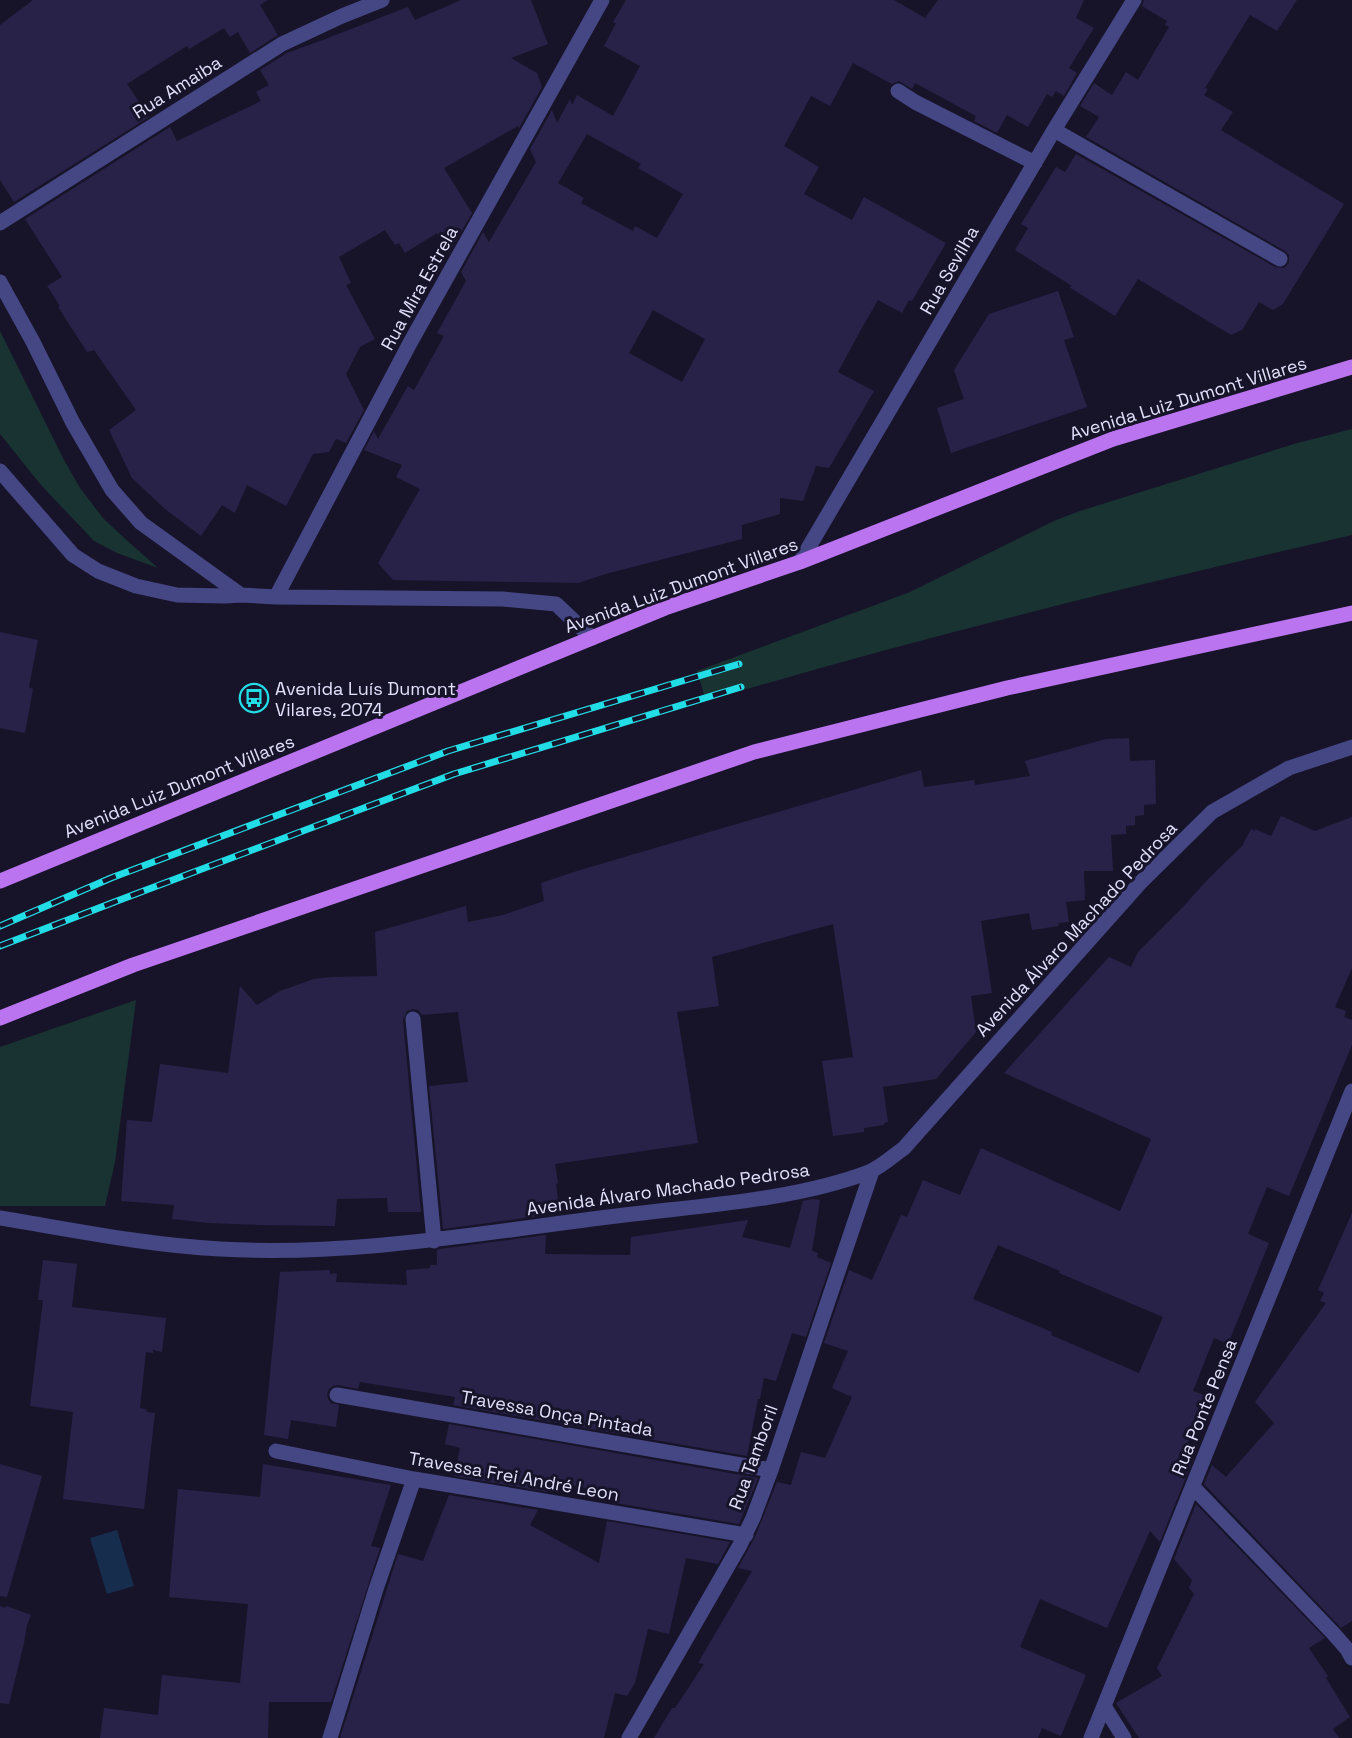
<svg xmlns="http://www.w3.org/2000/svg" width="1352" height="1738" font-family="'Space Grotesk',sans-serif">
  <style>
    .green { fill: #183331 }
    .water { fill: #162d4d }
    .building { fill: #282249; fill-rule: evenodd }
    .lines { fill: none; stroke-linecap: round; stroke-linejoin: round }
    .minor { stroke: #454684; stroke-width: 15 }
    .major { stroke: #bb74f0; stroke-width: 15 }
    .rail-casing { stroke: #22dde6; stroke-width: 7 }
    .rail { stroke: #17142a; stroke-width: 4.5; stroke-dasharray: 14; stroke-linecap: butt }
    .labels { text-anchor: middle; dominant-baseline: central; stroke-width: 6; stroke-linejoin: round; paint-order: stroke }
    .street-label { font-size: 18px; fill: #e2e1fc; stroke: #17142a }
    .poi-label { font-size: 18px; fill: #e2e1fc; stroke: #17142a; text-anchor: start }
  </style>
  <rect width="100%" height="100%" fill="#17142a"/>
  <!-- green -->
  <path class="green" d="M0,331L64,460L80,488L103,518L121,535L158,568L117,553L94,541L41,485L0,434Z
    M1352,429V535C1135,585 919,638 706,701L697,671L910,592L1056,520L1080,511L1294,444Z
    M136,1000L115,1162L105,1206H0V1047Z"/>
  <!-- water -->
  <path class="water" d="M117,1530L134,1586L107,1594L90,1538Z"/>
  <!-- building -->
  <path class="building" d="M33,0H268L260,5L278,35L250,53L238,32L230,37L224,28L189,49L187,46L127,84L149,117L14,202L0,180V25Z
    M461,0H531L548,44L511,58L537,73L542,87L519,128L518,126L444,168L472,213L449,253L437,233L405,253L399,243L395,245L385,230L339,257L351,283L346,285L375,339L360,347L346,374L364,410L346,443L336,439L329,452L313,454L286,506L247,485L235,513L222,505L201,536L165,509L132,478L109,430L136,410L94,350L87,352L58,307L60,306L47,286L62,277L25,219L170,127L177,141L261,101L256,92L269,85L260,70L287,53L320,41L408,7L415,20Z
    M626,0H894L925,18L938,0H1084L1076,18L1094,28L1069,68L1077,73L1064,96L1056,91L1052,97L1047,94L1028,127L1007,115L997,133L974,121L976,116L915,83L912,89L899,81L892,84L853,63L830,106L811,96L784,146L819,167L804,194L852,220L864,197L946,243L912,301L909,300L902,313L878,300L859,333L838,372L874,391L829,468L816,466L803,501L780,498V514L742,525V539L609,573L578,583L393,580L378,563L420,489L396,477L402,465L364,450L374,431L378,439L408,386L414,390L444,336L437,333L466,281L461,272L483,232L489,242L536,162L530,149L552,110L557,123L570,99L572,105L577,95L613,116L640,66L604,46L616,23L613,22ZM587,134L641,164L638,168L683,194L657,238L635,226L633,231L581,203L584,198L558,183ZM653,310L705,339L682,382L629,353Z
    M1144,0H1297L1277,31L1250,15L1205,88L1208,89L1204,95L1233,112L1221,130L1344,204L1283,304L1273,310L1259,302L1242,330L1231,335L1138,279L1115,316L1069,287L1072,286L1015,250L1028,228L1021,224L1056,167L1065,172L1076,154L1275,267L1284,268L1289,263V255L1285,251L1086,137L1099,117L1080,106L1094,83L1112,95L1126,72L1138,80L1169,27L1165,25L1167,21L1142,6Z
    M1058,291L1074,337L1064,340L1087,407L951,453L937,408L964,399L954,370L989,314Z
    M0,632L38,640L29,687L33,689L25,733L0,728Z
    M1129,738L1130,761L1155,760L1156,804L1144,805V815L1135,816V825L1126,826V834L1111,835L1113,871H1084L1085,900L1066,902L1069,922L1058,923L1059,926L1032,930L1029,913L981,921L992,993L971,996L976,1032L936,1079L883,1087L888,1122L884,1123V1125L864,1128V1132L833,1136L822,1061L853,1057L833,924L712,957L719,1006L677,1012L698,1143L555,1164L558,1183L556,1184L558,1200L547,1201L546,1215L443,1229L429,1086L468,1082L458,1012L422,1015L418,1010L413,1009L407,1011L403,1020L421,1212H388L387,1198L337,1199L335,1226L261,1225L209,1223L172,1219L174,1205L121,1201L127,1120L152,1122L160,1064L228,1073L240,986L257,1005L280,991L314,979L331,977L377,976L375,932L466,906L468,922L503,915L544,901L541,883L577,871L921,770L924,787L974,780L975,785L1030,776L1025,761L1106,739Z
    M1281,816L1315,831L1352,817V968L1335,1007L1346,1011L1344,1017L1352,1020V1045L1289,1196L1267,1187L1248,1234L1269,1243L1228,1344L1214,1338L1193,1391L1207,1396L1187,1445L1196,1452L1160,1542L1150,1531L1107,1628L1040,1599L1020,1647L1086,1675L1061,1736L1042,1728L1038,1738H654L672,1708H675L704,1664L698,1663L752,1571L738,1568L755,1537L777,1482L791,1485L801,1452L825,1458L852,1397L832,1388L848,1351L824,1343L849,1270L872,1280L901,1215L907,1217L923,1180L960,1195L981,1148L1120,1211L1151,1139L1004,1073L1109,957L1131,967L1138,952L1183,907L1209,878L1242,846L1251,829L1255,831V829L1271,836ZM998,1245L1060,1271L1059,1273L1163,1317L1139,1373L1051,1335L1052,1332L973,1299Z
    M813,1199L820,1200L812,1251L818,1253L817,1257L831,1263L806,1337L792,1333L776,1381L764,1378L760,1399H758L747,1456L453,1405L455,1397L360,1382L358,1389L338,1385L333,1386L329,1389L327,1394L328,1399L331,1403L339,1405L336,1427L291,1420L288,1439L264,1435L280,1272L330,1270V1274L337,1273L336,1282L407,1285L406,1270L430,1268V1265H437V1250L440,1249L546,1235L545,1254L630,1255L631,1237L748,1220L742,1237L790,1248L803,1201Z
    M1352,1213V1621L1341,1628L1204,1484L1212,1465L1226,1477L1274,1423L1255,1402L1326,1303L1320,1301L1324,1293L1318,1290Z
    M43,1260L77,1264L72,1307L166,1318L162,1352L153,1350V1353L146,1352L140,1408L146,1409L147,1412L155,1413L144,1509L63,1499L73,1412L30,1406L43,1300H38Z
    M449,1424L758,1478L739,1524L610,1502L612,1493L554,1482L548,1492L454,1476L460,1448L445,1444Z
    M0,1464L42,1476L7,1597L0,1596Z
    M263,1464L391,1485L371,1546L380,1548L331,1702H269L268,1738H100L104,1708L158,1715L162,1675L240,1683L248,1604L169,1597L178,1489L260,1497Z
    M449,1495L538,1510L530,1525L599,1563L607,1521L730,1542L718,1564L686,1558L669,1634L648,1629L635,1683L627,1696L615,1693L604,1738H340L398,1554L423,1561Z
    M1196,1504L1325,1638L1309,1648L1328,1676L1326,1678L1350,1717L1333,1729L1339,1738H1139L1116,1703L1162,1676L1157,1668L1194,1594L1189,1588L1192,1580L1174,1559Z
    M0,1606L5,1608L6,1606L31,1615L27,1625L24,1643L9,1704L0,1703Z"/>
  <g class="lines">
    <!-- minor -->
    <path class="minor" d="M898,91L915,102L1035,163
      M1054,130L1280,259
      M0,223L282,44L342,16L382,0
      M0,282L33,342L73,423L112,490L141,523L241,595L276,597L503,599L556,604L592,638
      M0,471L73,555L98,571L136,586L177,595L225,596L241,595
      M800,562L1054,130L1134,0
      M276,597L410,343L602,0
      M413,1019L434,1241
      M0,1218C73,1230 146,1245 220,1249C359,1257 496,1230 633,1214C709,1205 798,1199 869,1172C881,1167 893,1156 904,1148L1140,883L1212,812L1289,768L1352,747
      M337,1395L771,1470
      M276,1451L414,1479L746,1535
      M1193,1487L1332,1632L1347,1649L1352,1658
      M1104,1706L1124,1738
      M330,1738L376,1589L414,1479
      M629,1738L740,1545L753,1518L771,1470L872,1171
      M1091,1738L1352,1091"/>
    <!-- major -->
    <path class="major" d="M0,881L665,608L800,562L1113,439L1352,367
      M0,1018L133,965L754,752L1007,688L1352,613"/>
    <!-- rail casing -->
    <g class="rail-casing">
      <path id="rail" d="M0,926L111,878L448,751L739,664
        M0,946L117,901L454,774L741,687"/>
    </g>
    <!-- rail -->
    <use href="#rail" class="rail"/>
  </g>
  <!-- icons -->
  <defs>
    <g id="bus-ring" transform="scale(1.5)"><circle r="9.5" fill="#17142a" stroke="#22dde6" stroke-width="1.5"/><path d="M-5-6H5V4H4V6H2V4H-2V6H-4V4H-5ZM-3.5-4V0h7V-4ZM-3.5 1.2v1.5H-2V1.2ZM2 1.2v1.5H3.5V1.2Z" fill="#22dde6"/></g>
  </defs>
  <g fill-rule="evenodd">
    <use href="#bus-ring" x="254" y="698"/>
  </g>
  <g class="labels">
    <!-- street labels -->
    <g class="street-label">
      <text transform="translate(177 87) rotate(-32)">Rua Amaiba</text>
      <text transform="translate(949 270) rotate(-60)">Rua Sevilha</text>
      <text transform="translate(419 288) rotate(-61)">Rua Mira Estrela</text>
      <text transform="translate(1188 398) rotate(-17)">Avenida Luiz Dumont Villares</text>
      <text transform="translate(681 585) rotate(-20)">Avenida Luiz Dumont Villares</text>
      <text transform="translate(179 786) rotate(-22)">Avenida Luiz Dumont Villares</text>
      <text transform="translate(1076 929) rotate(-47)">Avenida Álvaro Machado Pedrosa</text>
      <text transform="translate(668 1189) rotate(-8)">Avenida Álvaro Machado Pedrosa</text>
      <text transform="translate(1204 1407) rotate(-68)">Rua Ponte Pensa</text>
      <text transform="translate(557 1413) rotate(10)">Travessa Onça Pintada</text>
      <text transform="translate(753 1457) rotate(-70)">Rua Tamboril</text>
      <text transform="translate(514 1476) rotate(10)">Travessa Frei André Leon</text>
    </g>
    <!-- poi labels -->
    <g class="poi-label">
      <text x="275" y="688">Avenida Luís Dumont<tspan x="275" dy="21">Vilares, 2074</tspan></text>
    </g>
  </g>
</svg>
